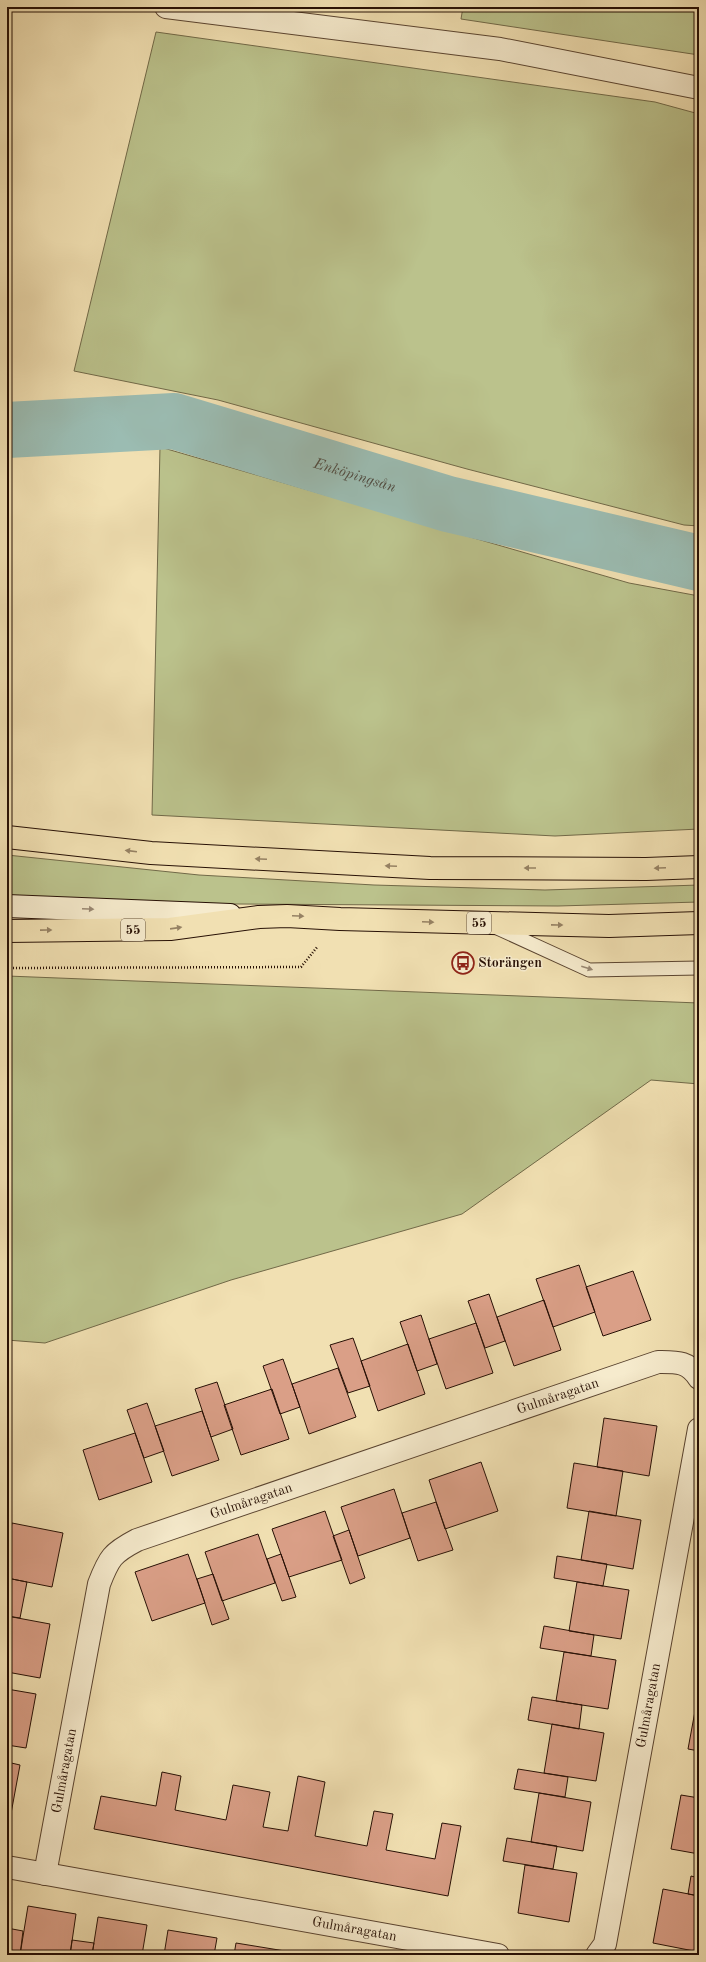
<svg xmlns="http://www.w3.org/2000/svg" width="706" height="1962" font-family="'Old Standard TT',serif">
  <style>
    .green { fill: #bbc28c; stroke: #716948 }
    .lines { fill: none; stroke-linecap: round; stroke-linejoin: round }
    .river { stroke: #9bbcb2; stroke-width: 56 }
    .building { fill: #da9f87; stroke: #271005 }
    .service-casing { stroke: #5a4430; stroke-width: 15 }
    .minor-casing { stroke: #5a4430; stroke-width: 24 }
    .secondary-casing { stroke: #271005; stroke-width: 24 }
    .primary-casing { stroke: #271005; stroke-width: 24 }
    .path { stroke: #271005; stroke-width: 2.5; stroke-dasharray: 1 2; stroke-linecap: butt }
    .service { stroke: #f6ebcd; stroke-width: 13 }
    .minor { stroke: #f6ebcd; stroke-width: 22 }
    .secondary { stroke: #f6ebcd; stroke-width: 22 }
    .primary { stroke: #f1e0b2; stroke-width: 22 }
    .oneway { fill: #968264 }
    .oneway2 { fill: #998873 }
    .labels { text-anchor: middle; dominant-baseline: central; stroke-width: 3; stroke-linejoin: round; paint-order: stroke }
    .shield { fill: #f6ebcd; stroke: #655241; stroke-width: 1 }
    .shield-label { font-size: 13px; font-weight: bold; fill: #271005 }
    .poi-label { font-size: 14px; font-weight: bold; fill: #271005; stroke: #f6ebcd; text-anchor: start }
    .street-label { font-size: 14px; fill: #271005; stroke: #f6ebcd }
    .water-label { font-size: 15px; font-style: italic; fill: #504c42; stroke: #f6ebcd }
  </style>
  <rect width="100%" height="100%" fill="#f1e0b2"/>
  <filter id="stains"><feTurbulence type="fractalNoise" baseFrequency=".005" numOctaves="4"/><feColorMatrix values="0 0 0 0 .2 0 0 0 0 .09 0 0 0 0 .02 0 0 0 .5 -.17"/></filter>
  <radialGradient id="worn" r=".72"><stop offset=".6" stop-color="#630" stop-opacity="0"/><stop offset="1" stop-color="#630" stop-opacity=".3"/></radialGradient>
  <!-- green -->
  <path class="green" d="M463,7H699V55L461,19Z
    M156,32L655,102L699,114V526L684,525L467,469L218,400L74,371Z
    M160,447L629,583L699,596V829L555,836L152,815Z
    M7,855L199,875L374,885L545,890L699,885V902L558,906L77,903L7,896Z
    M7,976L699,1003V1084L651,1080L462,1214L231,1280L45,1343L7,1340Z"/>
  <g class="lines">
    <!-- river -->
    <path class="river" id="s1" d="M7,430L174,421L448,504L699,563"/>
  </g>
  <!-- building -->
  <path class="building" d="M579,1265L595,1312L553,1327L536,1279Z
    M633,1271L651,1320L603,1336L586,1287Z
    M489,1294L505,1341L485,1348L468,1301Z
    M544,1300L561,1350L514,1366L497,1317Z
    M421,1315L437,1364L417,1371L400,1322Z
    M476,1323L493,1373L446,1389L429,1339Z
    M353,1338L370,1386L348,1393L330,1345Z
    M408,1344L425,1394L378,1411L361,1361Z
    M283,1359L300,1407L280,1414L263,1366Z
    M338,1368L356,1417L309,1434L292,1384Z
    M217,1382L233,1429L211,1437L195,1389Z
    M272,1389L289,1439L241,1455L224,1405Z
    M147,1403L164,1451L144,1458L127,1410Z
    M202,1411L219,1460L172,1476L155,1426Z
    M604,1418L657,1426L649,1476L597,1467Z
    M135,1433L152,1482L99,1500L83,1450Z
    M481,1462L498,1511L445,1529L429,1480Z
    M574,1463L623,1471L616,1516L567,1508Z
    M394,1489L410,1538L358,1556L341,1507Z
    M436,1502L453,1550L418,1561L402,1513Z
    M325,1511L342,1560L289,1577L272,1529Z
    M589,1511L641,1520L633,1569L581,1560Z
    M12,1523L63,1533L52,1587L7,1578V1551Z
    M349,1530L365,1578L350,1584L333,1536Z
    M258,1534L275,1583L222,1601L205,1552Z
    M188,1554L205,1603L152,1621L135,1572Z
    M281,1554L296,1597L282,1601L267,1559Z
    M557,1556L607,1564L603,1586L554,1578Z
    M213,1574L229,1619L212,1625L197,1579Z
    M7,1578L27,1582L20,1618L7,1616Z
    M577,1582L629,1590L621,1639L569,1631Z
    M7,1616L50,1624L40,1678L7,1672Z
    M544,1626L594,1635L591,1656L540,1648Z
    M564,1652L616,1660L608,1709L556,1701Z
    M7,1689L36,1694L26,1748L7,1745Z
    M698,1695H699V1751L688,1749Z
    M532,1697L582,1705L579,1729L528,1720Z
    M552,1724L604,1733L596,1781L544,1773Z
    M7,1762L20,1765L10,1819L7,1818Z
    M518,1769L568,1777L565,1797L514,1789Z
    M162,1772L181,1776L175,1810L226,1820L233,1785L270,1792L263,1827L288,1831L298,1776L325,1782L315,1836L367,1846L374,1811L393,1814L386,1850L435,1859L442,1823L461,1826L448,1896L94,1829L101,1796L156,1806Z
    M539,1793L591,1802L583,1851L531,1842Z
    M681,1795L699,1798V1854L671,1849Z
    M507,1838L557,1846L553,1869L503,1861Z
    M525,1865L577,1873L569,1922L518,1913Z
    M691,1876L699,1878V1896L688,1894Z
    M663,1889L699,1896V1952L653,1943Z
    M28,1906L76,1914L70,1955H20Z
    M98,1917L147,1925L142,1955H92Z
    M7,1928L23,1931L20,1955H7Z
    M168,1930L217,1938L214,1955H164Z
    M72,1940L94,1943L92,1955H70Z
    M236,1943L285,1951L284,1955H234Z"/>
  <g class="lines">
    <!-- service casing -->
    <g class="service-casing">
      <path id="service" d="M495,927L589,970L699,968"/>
    </g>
    <!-- minor casing -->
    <g class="minor-casing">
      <g id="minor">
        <path d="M166,7L500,49L699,88"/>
        <path id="s2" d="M7,1867L498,1955"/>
        <path id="s3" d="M45,1874L99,1584C109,1558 112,1553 137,1540L658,1362C677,1362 688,1361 699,1378"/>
        <path id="s4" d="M597,1955L605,1944L699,1429"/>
      </g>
    </g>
    <!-- secondary casing -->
    <g class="secondary-casing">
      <path id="secondary" d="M7,906L230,915"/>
    </g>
    <!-- primary casing -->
    <g class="primary-casing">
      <path id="primary" d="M7,837L151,853L430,868L646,869L699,867
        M7,931L170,929L259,917L287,916L340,919L609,926L699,923"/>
    </g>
    <!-- path -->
    <path class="path" d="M7,968L301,967L318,946"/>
    <!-- service -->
    <use href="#service" class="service"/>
    <!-- minor -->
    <use href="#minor" class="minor"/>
    <!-- secondary -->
    <use href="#secondary" class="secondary"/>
    <!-- primary -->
    <use href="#primary" class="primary"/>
  </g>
  <!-- one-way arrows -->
  <defs><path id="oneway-solid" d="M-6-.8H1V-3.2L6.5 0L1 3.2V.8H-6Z"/></defs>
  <g class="oneway">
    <use href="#oneway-solid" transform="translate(131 851) rotate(-173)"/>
    <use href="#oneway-solid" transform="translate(261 859) rotate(-177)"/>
    <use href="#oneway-solid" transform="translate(391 866) rotate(-177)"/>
    <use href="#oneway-solid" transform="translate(530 868) rotate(-180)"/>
    <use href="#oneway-solid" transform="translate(660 868) rotate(178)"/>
    <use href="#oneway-solid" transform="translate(298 916) rotate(3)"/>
    <use href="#oneway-solid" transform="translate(428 922) rotate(2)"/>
    <use href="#oneway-solid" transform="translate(557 925) rotate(1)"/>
    <use href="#oneway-solid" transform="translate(176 928) rotate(-8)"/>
    <use href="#oneway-solid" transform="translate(46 930) rotate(-1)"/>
  </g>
  <g class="oneway2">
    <use href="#oneway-solid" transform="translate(88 909) rotate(3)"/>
    <use href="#oneway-solid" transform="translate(587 968) rotate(17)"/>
  </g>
  <!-- icons -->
  <defs>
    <g id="bus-ring" transform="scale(1.15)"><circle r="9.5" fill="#f6ebcd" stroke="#8f2418" stroke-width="1.5"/><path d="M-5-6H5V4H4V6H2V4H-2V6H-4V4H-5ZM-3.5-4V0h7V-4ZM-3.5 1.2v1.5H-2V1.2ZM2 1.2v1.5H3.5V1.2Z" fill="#8f2418"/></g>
  </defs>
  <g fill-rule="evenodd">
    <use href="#bus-ring" x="463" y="963"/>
  </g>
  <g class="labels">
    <!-- shield labels -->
    <g class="shield">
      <rect x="467" y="912" width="24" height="22" rx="3"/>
      <rect x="121" y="919" width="24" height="22" rx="3"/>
    </g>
    <g class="shield-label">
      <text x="479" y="923">55</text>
      <text x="133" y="930">55</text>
    </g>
    <!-- poi labels -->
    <g class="poi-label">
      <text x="478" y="963">Storängen</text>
    </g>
    <!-- street labels -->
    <g class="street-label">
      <text stroke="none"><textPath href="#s3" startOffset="800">Gulmåragatan</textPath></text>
      <text stroke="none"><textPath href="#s3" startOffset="476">Gulmåragatan</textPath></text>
      <text stroke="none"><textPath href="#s4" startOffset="256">Gulmåragatan</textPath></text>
      <text stroke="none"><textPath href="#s3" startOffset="105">Gulmåragatan</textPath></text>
      <text stroke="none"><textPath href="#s2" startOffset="353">Gulmåragatan</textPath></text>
    </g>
    <!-- water labels -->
    <g class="water-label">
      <text stroke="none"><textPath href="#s1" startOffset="356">Enköpingsån</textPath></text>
    </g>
  </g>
  <!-- margin -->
  <rect width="706" height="1962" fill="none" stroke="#f1e0b2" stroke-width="24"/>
  <rect x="8" y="8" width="690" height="1946" fill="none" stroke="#271005" stroke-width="2"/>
  <rect x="12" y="12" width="682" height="1938" fill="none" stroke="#271005"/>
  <rect width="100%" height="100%" filter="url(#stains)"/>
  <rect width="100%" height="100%" fill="url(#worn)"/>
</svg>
